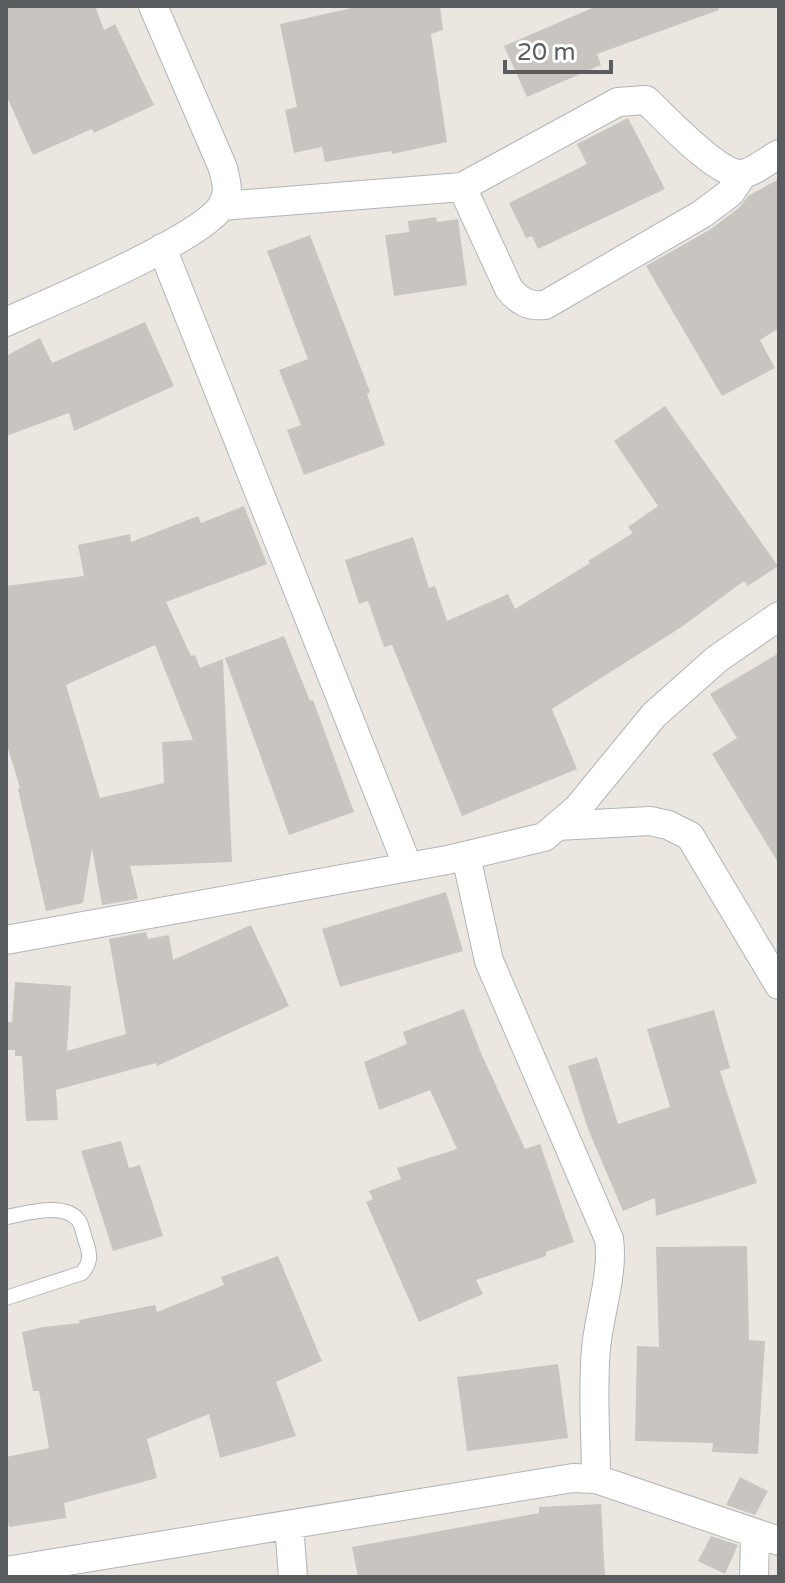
<svg xmlns="http://www.w3.org/2000/svg" width="785" height="1583" font-family="'Varela Round',sans-serif">
  <style>
    .building { fill: #c8c4c0; fill-rule: evenodd }
    .lines { fill: none; stroke-linecap: round; stroke-linejoin: round }
    .service-casing { stroke: #b1b4b7; stroke-width: 16 }
    .minor-casing { stroke: #b1b4b7; stroke-width: 30 }
    .service { stroke: #fff; stroke-width: 14 }
    .minor { stroke: #fff; stroke-width: 28 }
  </style>
  <rect width="100%" height="100%" fill="#ebe7e0"/>
  <!-- building -->
  <path class="building" d="M6,6H95L104,30L115,24L154,105L94,133L92,129L33,155L6,95Z
    M361,6H440L443,30L431,34L447,142L392,154L391,151L325,162L322,147L294,153L285,110L297,107L280,24Z
    M597,6H718L719,10L597,54L601,65L527,97L504,46Z
    M628,118L665,189L538,249L532,236L526,238L509,203L587,164L577,144Z
    M779,179V328L760,340L775,368L722,396L646,266L711,229L740,207L748,196Z
    M436,217L437,222L458,219L467,285L394,296L385,235L409,232L408,221Z
    M310,235L370,392L367,394L385,445L304,475L287,430L301,425L279,370L308,359L267,251Z
    M145,322L174,386L74,431L69,413L6,436V356L40,338L52,363Z
    M665,406L778,566L748,586L744,581L680,628L552,709L577,769L462,816L392,645L384,647L368,601L359,604L345,560L413,537L429,588L435,586L447,621L508,594L515,609L590,563L588,561L633,533L628,527L658,506L614,441Z
    M244,506L267,564L166,602L191,656L195,655L200,668L223,659L232,862L130,866L138,899L102,905L92,848L83,903L46,911L18,789L20,788L6,742V586L84,576L78,545L130,534L131,542L198,516L201,523ZM155,645L193,740L162,742L164,783L100,798L66,685Z
    M284,636L310,701L313,700L354,812L289,835L225,658Z
    M779,653V864L712,754L737,738L710,694Z
    M446,892L463,951L340,987L322,929Z
    M251,925L289,1006L157,1066L156,1063L56,1090L58,1120L26,1121L22,1056H15V1050H6V1022H12L15,982L71,986L67,1051L126,1034L109,939L146,932L148,939L169,935L173,960Z
    M464,1009L481,1053L525,1149L540,1144L574,1242L546,1252V1256L476,1280L483,1294L419,1322L366,1202L373,1199L369,1191L401,1179L397,1168L457,1149L430,1090L379,1110L364,1062L407,1044L403,1032Z
    M714,1010L730,1068L720,1071L757,1183L656,1216L655,1198L623,1211L588,1129L568,1066L597,1057L618,1124L670,1107L647,1029Z
    M121,1141L129,1168L140,1165L163,1236L113,1251L81,1151Z
    M747,1246L749,1340L765,1341L758,1454L712,1452L713,1443L635,1441L637,1346L659,1347L656,1247Z
    M278,1256L322,1361L276,1382L296,1436L220,1458L209,1414L147,1439L157,1478L64,1503L66,1518L9,1527L6,1511V1457L49,1448L39,1391H33L22,1332L43,1327L80,1323L79,1320L155,1305L157,1312L224,1285L221,1277Z
    M558,1364L568,1438L467,1451L457,1377Z
    M740,1477L768,1491L755,1515L726,1505Z
    M601,1504L605,1577H358L352,1547L539,1513V1507Z
    M711,1536L738,1545L725,1574L698,1561Z"/>
  <g class="lines">
    <!-- service casing -->
    <g class="service-casing">
      <path id="service" d="M6,1217C25,1214 65,1201 79,1221C82,1225 83,1233 85,1239C90,1253 92,1261 82,1273L6,1298"/>
    </g>
    <!-- minor casing -->
    <g class="minor-casing">
      <path id="minor" d="M462,187L509,289C519,301 529,307 545,305L702,214L730,193L743,174
        M222,206L462,187L618,102L646,100C664,117 716,173 740,174C752,174 768,160 779,154
        M162,248L408,867
        M6,322C48,303 205,238 223,204C230,191 226,182 223,168L153,6
        M557,826L650,821L668,825L690,836L779,985
        M466,856L489,961L609,1239C614,1273 599,1314 596,1349C592,1392 596,1436 596,1479
        M6,940L447,860L544,837L577,809L654,715L717,659L779,616
        M289,1525L293,1577
        M6,1571L573,1478L596,1479L779,1541
        M754,1577L755,1534"/>
    </g>
    <!-- service -->
    <use href="#service" class="service"/>
    <!-- minor -->
    <use href="#minor" class="minor"/>
  </g>
  <!-- border -->
  <rect width="785" height="1583" fill="none" stroke="#595d60" stroke-width="16"/>
  <!-- scale -->
  <path d="M505 60v12h106v-12" fill="none" stroke="#595d60" stroke-width="4"/>
  <text x="517" y="60" font-size="24" fill="#595d60" stroke="#ffffff" stroke-width="6" paint-order="stroke">20 m</text>
</svg>
